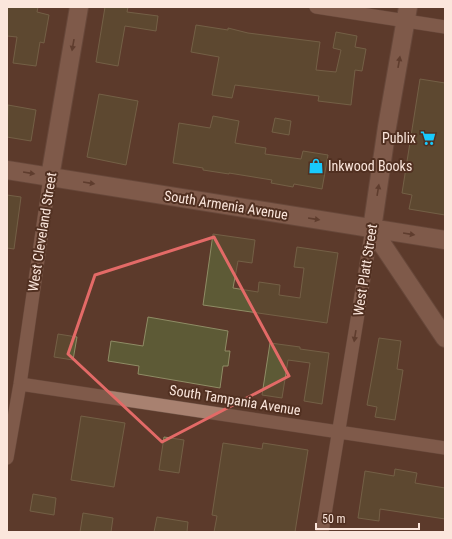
<svg xmlns="http://www.w3.org/2000/svg" width="452" height="539" font-family="'Roboto Condensed',sans-serif">
  <style>
    .building { fill: #5d5a36; stroke: #8f8c65 }
    .lines { fill: none; stroke-linecap: round; stroke-linejoin: round }
    .minor-casing { stroke: #74584b; stroke-width: 14 }
    .secondary-casing { stroke: #74584b; stroke-width: 20 }
    .minor { stroke: #a88170; stroke-width: 13 }
    .secondary { stroke: #a88170; stroke-width: 18 }
    .oneway { fill: #624031 }
    .marked { fill: none; stroke: #e36a67; stroke-width: 3; stroke-linejoin: round }
    .labels { text-anchor: middle; dominant-baseline: central; stroke-width: 4; stroke-linejoin: round; paint-order: stroke }
    .poi-label { font-size: 14px; fill: #fbe6dc; stroke: #513021; text-anchor: end }
    .street-label { font-size: 14px; fill: #fbe6dc; stroke: #513021 }
  </style>
  <rect width="100%" height="100%" fill="#5c3a2b"/>
  <!-- building -->
  <path class="building" d="M7,7H38L37,12L49,15L44,43L40,42L36,66L13,63L17,37L7,36Z
    M105,7H128L127,12L158,16L156,31L125,26L118,66L96,62Z
    M196,25L228,30V28L248,33L320,42L316,70L336,72L341,50L333,48L336,32L357,36L355,47L366,49L362,71L355,70L351,105L318,101L319,96L235,85L232,98L212,95L219,57L191,52Z
    M420,79L445,83V215L409,209L412,195L402,193Z
    M99,94L138,101L126,165L87,157Z
    M8,105L36,110L31,141L7,137Z
    M213,116L239,121L235,143L266,148L265,154L301,159L303,151L328,155L322,189L294,184L293,187L271,183L272,180L229,173V174L203,170V168L173,163L179,123L210,128Z
    M275,118L291,121L289,135L272,132Z
    M7,195L21,197L14,249L7,248Z
    M213,234L255,240L252,263L238,261L233,288L258,292L259,282L280,285L279,295L300,298L304,268L294,267L297,247L338,253L327,323L203,305Z
    M148,317L228,331L225,351H230L228,366H223L220,388L138,374L139,366L108,361L111,341L143,346Z
    M58,334L77,337L73,360L54,357Z
    M379,338L401,341L397,369L403,370L395,420L375,417L377,407L367,405Z
    M270,343L300,347V349L329,353L322,404L304,401L310,363L288,360L282,398L262,395Z
    M81,416L125,423L114,487L71,480Z
    M164,437L184,440L179,473L159,470Z
    M223,443L262,449L263,443L308,450L295,532H214L217,516L212,515Z
    M395,469L417,473L415,483L445,488V519L380,509L379,521L358,518L365,471L394,476Z
    M33,494L56,498L54,515L30,511Z
    M83,513L113,518L111,532H80Z
    M157,517L188,522L187,532H154Z"/>
  <g class="lines">
    <!-- minor casing -->
    <g class="minor-casing">
      <path id="minor" d="M316,7L445,27
        M20,384L445,448
        M7,458L20,384L50,177
        M322,532L372,229"/>
    </g>
    <!-- secondary casing -->
    <g class="secondary-casing">
      <path id="secondary" d="M7,170L445,240
        M50,177L79,7
        M372,229L387,127L408,7
        M372,229L445,338"/>
    </g>
    <!-- minor -->
    <use href="#minor" class="minor"/>
    <!-- secondary -->
    <use href="#secondary" class="secondary"/>
  </g>
  <!-- one-way arrows -->
  <defs><path id="oneway-solid" d="M-6-.8H1V-3.2L6.5 0L1 3.2V.8H-6Z"/></defs>
  <g class="oneway">
    <use href="#oneway-solid" transform="translate(73 45) rotate(100)"/>
    <use href="#oneway-solid" transform="translate(399 62) rotate(-80)"/>
    <use href="#oneway-solid" transform="translate(29 173) rotate(9)"/>
    <use href="#oneway-solid" transform="translate(89 183) rotate(9)"/>
    <use href="#oneway-solid" transform="translate(378 190) rotate(-81)"/>
    <use href="#oneway-solid" transform="translate(314 219) rotate(9)"/>
    <use href="#oneway-solid" transform="translate(409 234) rotate(9)"/>
    <use href="#oneway-solid" transform="translate(355 336) rotate(99)"/>
  </g>
  <!-- marked area -->
  <path d="M0 0H452V539H0ZM214,237L289,376L162,442L68,354L95,275Z" fill="#5c3a2b" fill-opacity=".55" fill-rule="evenodd"/>
  <path class="marked" d="M214,237L289,376L162,442L68,354L95,275Z"/>
  <!-- icons -->
  <defs>
    <g id="supermarket-bare" transform="scale(1.2)"><path d="M-6-5.5h2.5l.6 2H6L4.5 2H-2.5L-4.4-4H-6ZM-1.5 3.2a1.3 1.3 0 1 0 .1 0ZM3 3.2a1.3 1.3 0 1 0 .1 0Z" fill="#18cafc" stroke="#513021" stroke-width="2.5" paint-order="stroke"/></g>
    <g id="shop-bare" transform="scale(1.2)"><path d="M-5-2.5h2.3a2.7 3.5 0 0 1 5.4 0H5L5.5 6h-11ZM-1.5-2.5h3a1.5 2.3 0 0 0-3 0Z" fill="#18cafc" stroke="#513021" stroke-width="2.5" paint-order="stroke"/></g>
  </defs>
  <g fill-rule="evenodd">
    <use href="#supermarket-bare" x="428" y="138"/>
    <use href="#shop-bare" x="316" y="166"/>
  </g>
  <g class="labels">
    <!-- poi labels -->
    <g class="poi-label">
      <text x="416" y="138">Publix</text>
      <text x="328" y="166" text-anchor="start">Inkwood Books</text>
    </g>
    <!-- street labels -->
    <g class="street-label">
      <text transform="translate(226 205) rotate(9)">South Armenia Avenue</text>
      <text transform="translate(42 232) rotate(-81)">West Cleveland Street</text>
      <text transform="translate(365 270) rotate(-81)">West Platt Street</text>
      <text transform="translate(235 400) rotate(9)">South Tampania Avenue</text>
    </g>
  </g>
  <!-- border -->
  <rect width="452" height="539" fill="none" stroke="#fbe6dc" stroke-width="16"/>
  <!-- scale -->
  <path d="M316 523v6h103v-6" fill="none" stroke="#fbe6dc" stroke-width="2"/>
  <text x="322" y="523" font-size="12" fill="#fbe6dc" stroke="#513021" stroke-width="3" paint-order="stroke">50 m</text>
</svg>
